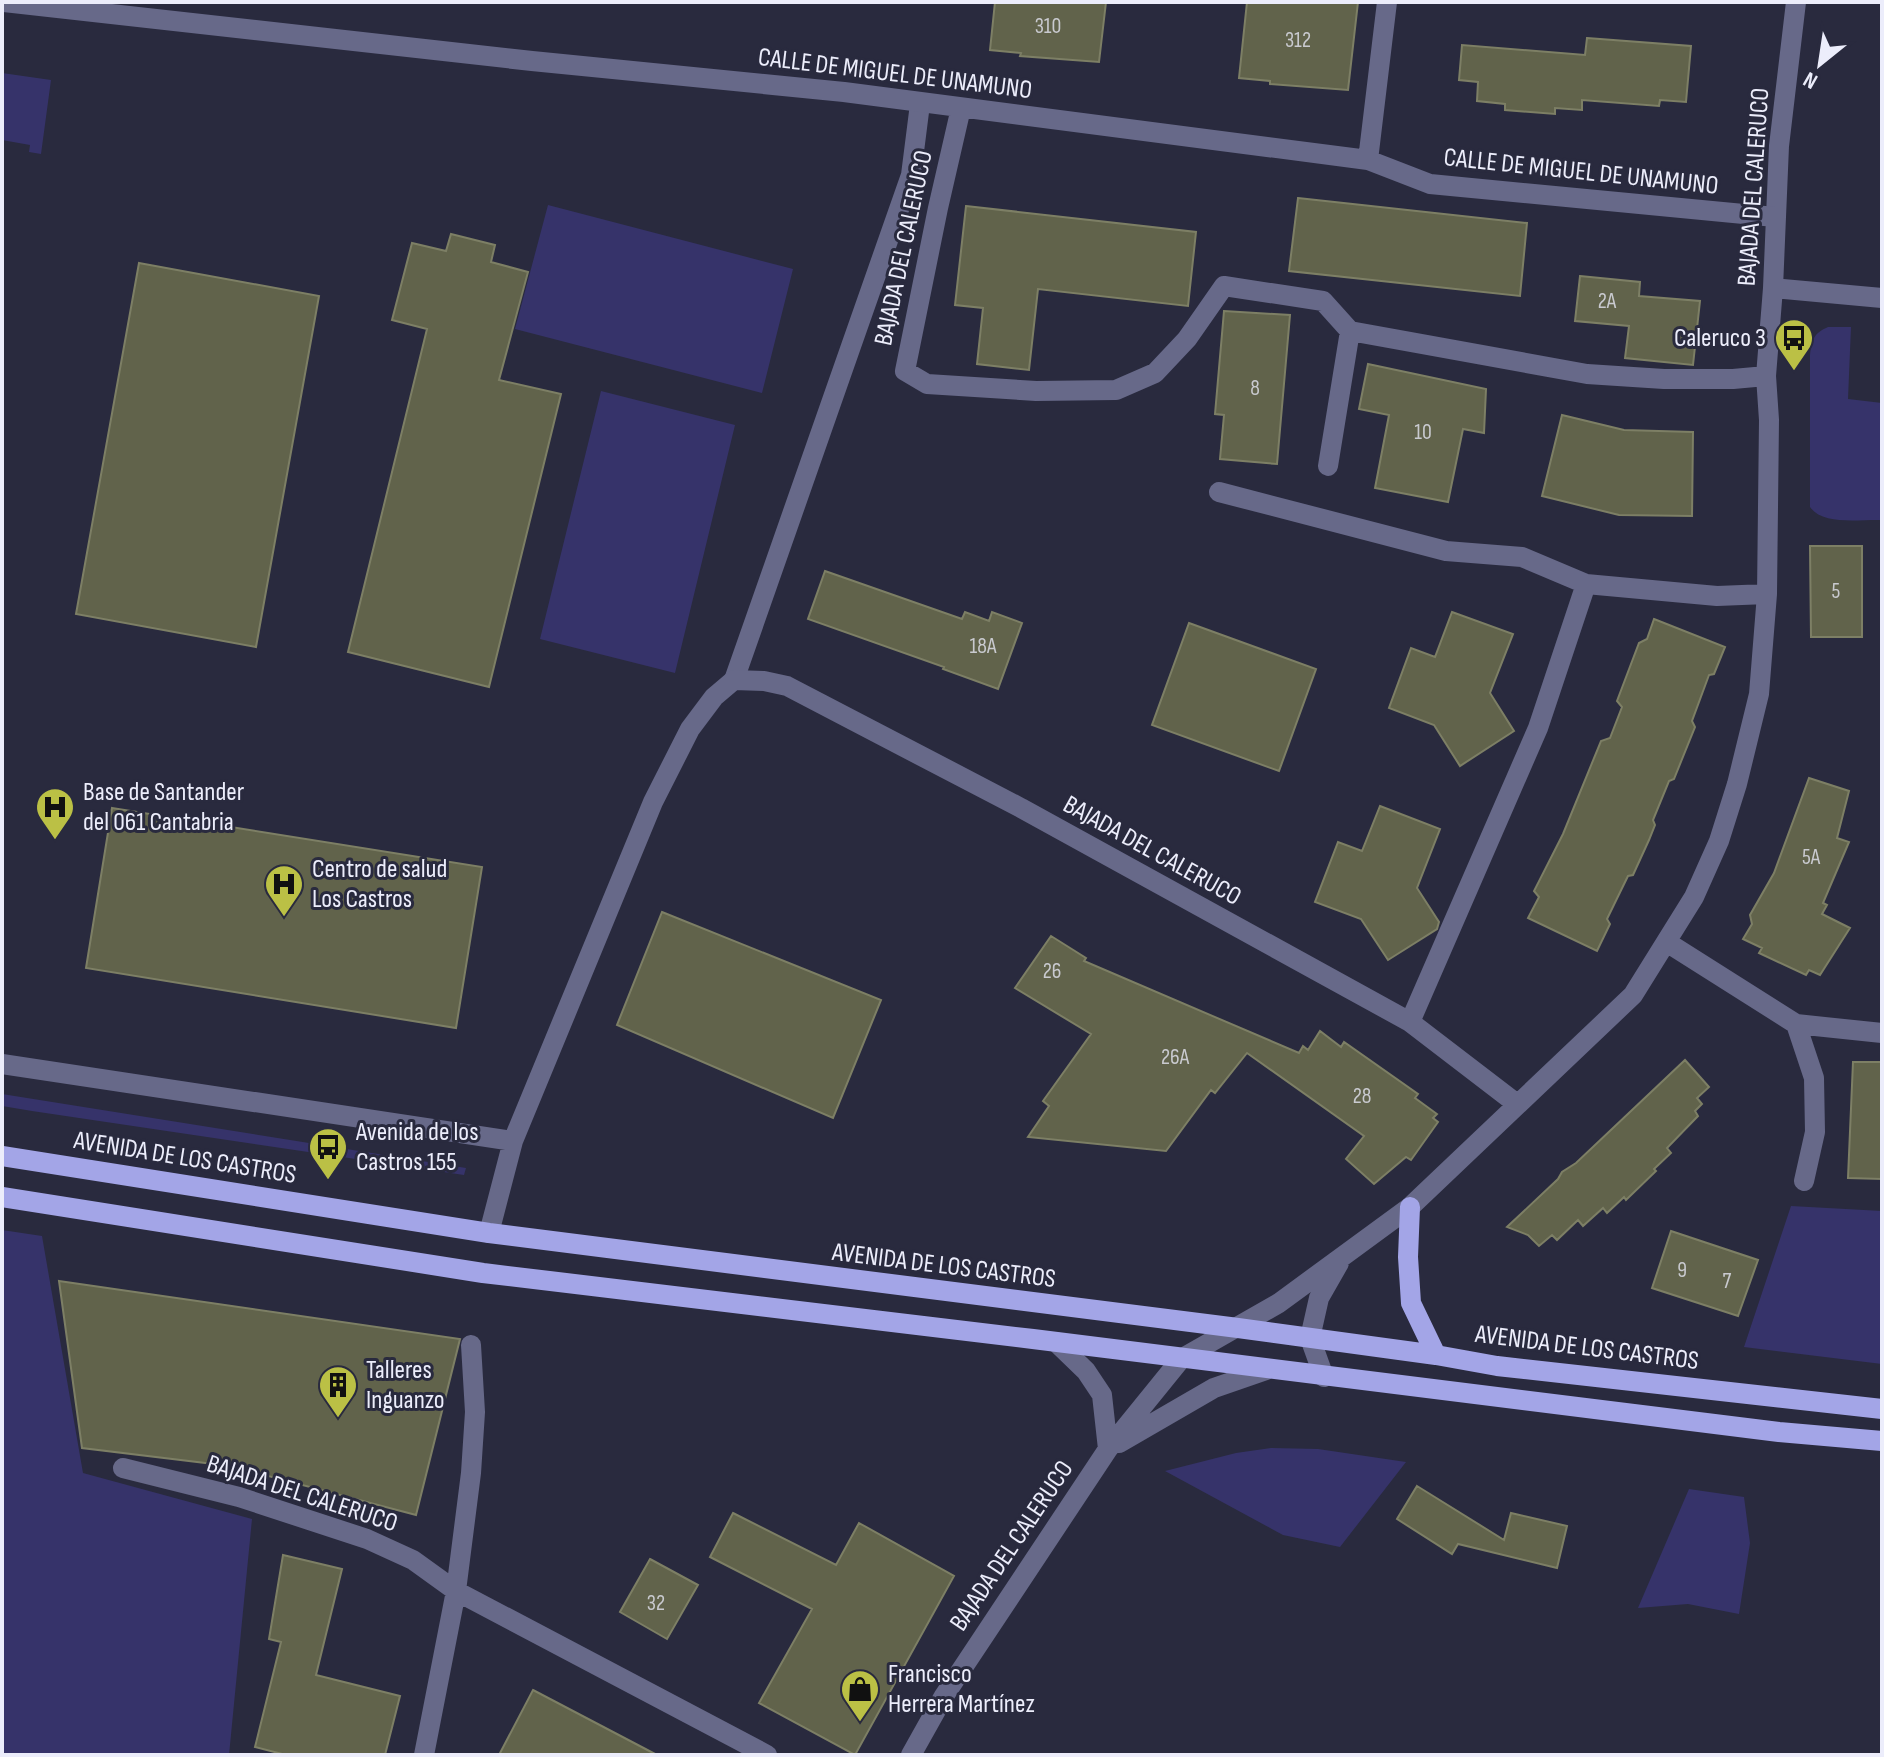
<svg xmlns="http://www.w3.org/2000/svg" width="1884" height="1757" font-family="'Sofia Sans Condensed',sans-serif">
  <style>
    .green { fill: #36336a }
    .building { fill: #61634b; stroke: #7d7f65; stroke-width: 2 }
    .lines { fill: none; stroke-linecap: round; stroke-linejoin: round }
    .pedestrian { stroke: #676989; stroke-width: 20 }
    .minor { stroke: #676989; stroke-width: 20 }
    .primary { stroke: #a3a5e7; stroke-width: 20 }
    .labels { text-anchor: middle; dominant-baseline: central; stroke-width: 6; stroke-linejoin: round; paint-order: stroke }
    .number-label { font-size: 22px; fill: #c9cacf }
    .street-label { font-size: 26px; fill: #ecedfb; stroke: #292a3e }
    .poi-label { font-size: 26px; fill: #ecedfb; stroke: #292a3e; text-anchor: start }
  </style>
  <rect width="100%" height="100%" fill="#292a3e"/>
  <!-- green -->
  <path class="green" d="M2,73L51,80L41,154L29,152L30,145L2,140Z
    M548,205L793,269L762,393L515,329Z
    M1828,327H1851L1848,399L1882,403V520C1861,519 1823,526 1810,507V355C1812,339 1814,333 1828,327Z
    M601,391L735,425L675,673L540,639Z
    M2,1094L466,1168L464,1175L32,1111L2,1106Z
    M1791,1206L1882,1211V1364L1744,1347Z
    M2,1230L42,1236L83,1473L252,1519L229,1755H2Z
    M1271,1448L1318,1449L1406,1462L1340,1547L1283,1535L1165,1471L1236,1453Z
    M1689,1489L1744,1497L1750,1543L1739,1614L1688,1604L1638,1608Z"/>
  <!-- building -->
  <path class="building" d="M995,2H1106L1099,62L1020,56L1021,53L990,50Z
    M1247,2H1358L1348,90L1270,84V81L1239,78Z
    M1587,38L1691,46L1686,102L1660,100L1659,106L1582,100V110L1555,108V114L1505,110V104L1477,101L1478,82L1459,80L1462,45L1585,55Z
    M1298,198L1527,223L1520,296L1289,271Z
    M966,206L1196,232L1188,306L1038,289L1029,370L977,364L983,308L955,305Z
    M451,234L495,245L491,262L528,272L499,380L561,394L489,687L348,652L427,329L392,320L412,243L446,251Z
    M139,263L319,296L256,647L76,614Z
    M1580,276L1640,282L1639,296L1700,301L1693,365L1625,358L1629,326L1575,321Z
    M1224,311L1290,315L1277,464L1220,459L1224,415L1215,414Z
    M1368,364L1486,389L1484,433L1463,429L1448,502L1375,488L1389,415L1359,409Z
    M1562,415L1624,430L1693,432L1692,516L1619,515L1542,496Z
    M1810,546H1862V637H1811Z
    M825,571L962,619L965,612L989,621L992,612L1022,623L998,689L943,669L944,667L808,619Z
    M1452,612L1513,634L1490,693L1514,731L1460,766L1434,725L1389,708L1411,648L1435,657Z
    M1654,619L1725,647L1714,674L1709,675L1692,721L1695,727L1674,779L1669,781L1653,820L1655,825L1649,840L1633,875L1628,876L1607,919L1610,924L1597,951L1528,918L1539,897L1534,891L1563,834L1601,741L1610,738L1622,707L1617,701L1639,643L1647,639Z
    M1189,623L1316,669L1279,771L1152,725Z
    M1809,778L1849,791L1837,838L1849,842L1823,903L1827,905L1822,914L1850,928L1820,975L1809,970L1806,975L1759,953L1762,948L1743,939L1752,924L1750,915L1774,873Z
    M1380,806L1440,829L1417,888L1439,922L1437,929L1388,960L1361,919L1315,902L1338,842L1362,851Z
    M112,808L482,867L456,1028L86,968Z
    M662,912L881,1000L833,1118L617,1025Z
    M1051,936L1086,958L1084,961L1299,1053L1303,1046L1308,1050L1320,1031L1341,1047L1344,1042L1418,1094L1415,1098L1437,1114L1433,1118L1438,1122L1411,1160L1406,1157L1374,1184L1346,1159L1364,1136L1247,1053L1215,1093L1211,1090L1166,1151L1028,1137L1049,1106L1043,1101L1091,1034L1015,988Z
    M1685,1060L1709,1087L1697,1098L1702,1104L1695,1111L1698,1116L1667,1148L1671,1153L1654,1169L1656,1171L1626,1200L1624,1197L1607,1213L1603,1208L1583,1226L1578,1220L1557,1240L1552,1235L1539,1246L1528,1235L1507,1227L1558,1179L1562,1172L1576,1163Z
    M1853,1062H1882V1179L1848,1178Z
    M1671,1231L1758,1260L1738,1316L1652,1288Z
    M59,1281L460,1339L416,1515L230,1466L82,1448Z
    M1417,1486L1504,1540L1511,1513L1567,1526L1557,1568L1458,1544L1452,1554L1397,1519Z
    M733,1513L836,1565L859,1523L954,1576L855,1755L759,1703L812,1609L710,1557Z
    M283,1555L342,1569L316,1675L400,1696L385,1755H286L255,1747L281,1642L269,1639Z
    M650,1559L698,1585L667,1639L620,1612Z
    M533,1690L657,1755H499Z"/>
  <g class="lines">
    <!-- pedestrian -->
    <path class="pedestrian" d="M734,680L911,175L920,104"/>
    <!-- minor -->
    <path class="minor" d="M4,2L532,61L844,92L1368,160L1430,184L1775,217
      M961,108L938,208L905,371L927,384L1036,391L1116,390L1155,373L1187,339L1224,286L1323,301L1350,331L1587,374L1664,379H1733L1766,376
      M1368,160L1387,2
      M1773,288L1882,298
      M1328,466L1350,331
      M1219,492L1446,551L1522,557L1586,584L1717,596L1767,594
      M1668,943L1796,1024L1814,1078L1815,1132L1804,1181
      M1410,1022L1538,728L1586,584
      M1796,1024L1882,1033
      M2,1064L513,1141
      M489,1233L513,1141L653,802L690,729L714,697L734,680L764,681L787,686L1021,808L1410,1022L1517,1104
      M1056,1342L1086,1371L1102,1395L1108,1449
      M1324,1377L1310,1338L1319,1298L1339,1263
      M1119,1443L1214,1388L1266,1370
      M123,1468L239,1497L367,1539L413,1560L456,1591L767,1755
      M424,1755L456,1591L471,1473L475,1412L471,1345
      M911,1755L944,1696L1108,1449L1181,1359L1279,1303L1410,1207L1633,995L1694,897L1719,841L1737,784L1759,694L1767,594L1769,420L1766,376L1773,288L1779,146L1796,2"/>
    <!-- primary -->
    <path class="primary" d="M2,1156L489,1233L1238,1328L1436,1355L1497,1366L1882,1409
      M2,1197L483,1273L1033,1339L1779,1432L1882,1441
      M1410,1207L1408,1257L1411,1303L1436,1355"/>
  </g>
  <!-- icons -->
  <defs>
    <g id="bus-pin" transform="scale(2)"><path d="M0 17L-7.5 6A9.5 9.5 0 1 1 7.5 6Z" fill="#bbc045" stroke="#292a3e"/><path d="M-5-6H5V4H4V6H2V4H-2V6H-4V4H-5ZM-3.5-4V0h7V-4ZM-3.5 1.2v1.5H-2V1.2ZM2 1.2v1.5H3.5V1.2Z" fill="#111"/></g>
    <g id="hospital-pin" transform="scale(2)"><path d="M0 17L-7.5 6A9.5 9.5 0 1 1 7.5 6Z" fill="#bbc045" stroke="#292a3e"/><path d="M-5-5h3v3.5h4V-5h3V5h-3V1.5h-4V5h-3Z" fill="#111"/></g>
    <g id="building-pin" transform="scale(2)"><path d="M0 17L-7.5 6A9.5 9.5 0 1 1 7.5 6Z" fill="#bbc045" stroke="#292a3e"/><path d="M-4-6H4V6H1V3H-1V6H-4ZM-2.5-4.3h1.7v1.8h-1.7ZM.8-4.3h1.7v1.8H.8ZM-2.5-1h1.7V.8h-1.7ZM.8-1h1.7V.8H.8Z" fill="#111"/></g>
    <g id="shop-pin" transform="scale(2)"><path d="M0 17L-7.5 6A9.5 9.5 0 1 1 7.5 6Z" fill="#bbc045" stroke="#292a3e"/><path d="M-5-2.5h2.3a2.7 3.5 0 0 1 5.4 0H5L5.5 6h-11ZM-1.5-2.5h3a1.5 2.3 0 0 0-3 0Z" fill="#111"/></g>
  </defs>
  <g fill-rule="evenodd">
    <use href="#bus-pin" x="1794" y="338"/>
    <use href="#hospital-pin" x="55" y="807"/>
    <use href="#hospital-pin" x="284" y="884"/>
    <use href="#bus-pin" x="328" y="1147"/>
    <use href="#building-pin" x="338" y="1385"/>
    <use href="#shop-pin" x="860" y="1689"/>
  </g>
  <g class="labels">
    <!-- number labels -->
    <g class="number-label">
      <text x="1048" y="26">310</text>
      <text x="1298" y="40">312</text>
      <text x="1607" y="301">2A</text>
      <text x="1255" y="388">8</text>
      <text x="1423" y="432">10</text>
      <text x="1836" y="591">5</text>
      <text x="983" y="646">18A</text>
      <text x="1811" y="857">5A</text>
      <text x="1052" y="971">26</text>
      <text x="1175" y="1057">26A</text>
      <text x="1362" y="1096">28</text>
      <text x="1682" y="1270">9</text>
      <text x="1727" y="1281">7</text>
      <text x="656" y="1603">32</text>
    </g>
    <!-- street labels -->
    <g class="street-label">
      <text transform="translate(895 74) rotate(7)">CALLE DE MIGUEL DE UNAMUNO</text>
      <text transform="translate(1581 172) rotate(6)">CALLE DE MIGUEL DE UNAMUNO</text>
      <text transform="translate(1754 187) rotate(-86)">BAJADA DEL CALERUCO</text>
      <text transform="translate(904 248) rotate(-78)">BAJADA DEL CALERUCO</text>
      <text transform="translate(1152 851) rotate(29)">BAJADA DEL CALERUCO</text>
      <text transform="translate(185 1158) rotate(9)">AVENIDA DE LOS CASTROS</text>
      <text transform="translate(944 1266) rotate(7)">AVENIDA DE LOS CASTROS</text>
      <text transform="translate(1587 1348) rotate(7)">AVENIDA DE LOS CASTROS</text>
      <text transform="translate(302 1494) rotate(18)">BAJADA DEL CALERUCO</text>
      <text transform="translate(1012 1546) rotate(-56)">BAJADA DEL CALERUCO</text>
    </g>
    <!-- poi labels -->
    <g class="poi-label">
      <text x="1766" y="338" text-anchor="end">Caleruco 3</text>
      <text x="83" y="792">Base de Santander<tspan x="83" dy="30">del 061 Cantabria</tspan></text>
      <text x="312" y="869">Centro de salud<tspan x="312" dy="30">Los Castros</tspan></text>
      <text x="356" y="1132">Avenida de los<tspan x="356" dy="30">Castros 155</tspan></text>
      <text x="366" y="1370">Talleres<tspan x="366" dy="30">Inguanzo</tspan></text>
      <text x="888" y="1674">Francisco<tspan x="888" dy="30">Herrera Martínez</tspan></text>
    </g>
  </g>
  <!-- border -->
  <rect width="1884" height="1757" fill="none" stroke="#ecedfb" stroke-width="8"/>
  <!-- north arrow -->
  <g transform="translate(1820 64) rotate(210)" stroke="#292a3e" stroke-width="6" paint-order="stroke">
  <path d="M0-6L14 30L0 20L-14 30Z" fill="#ecedfb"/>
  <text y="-12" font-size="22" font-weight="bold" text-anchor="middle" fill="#ecedfb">N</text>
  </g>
</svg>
